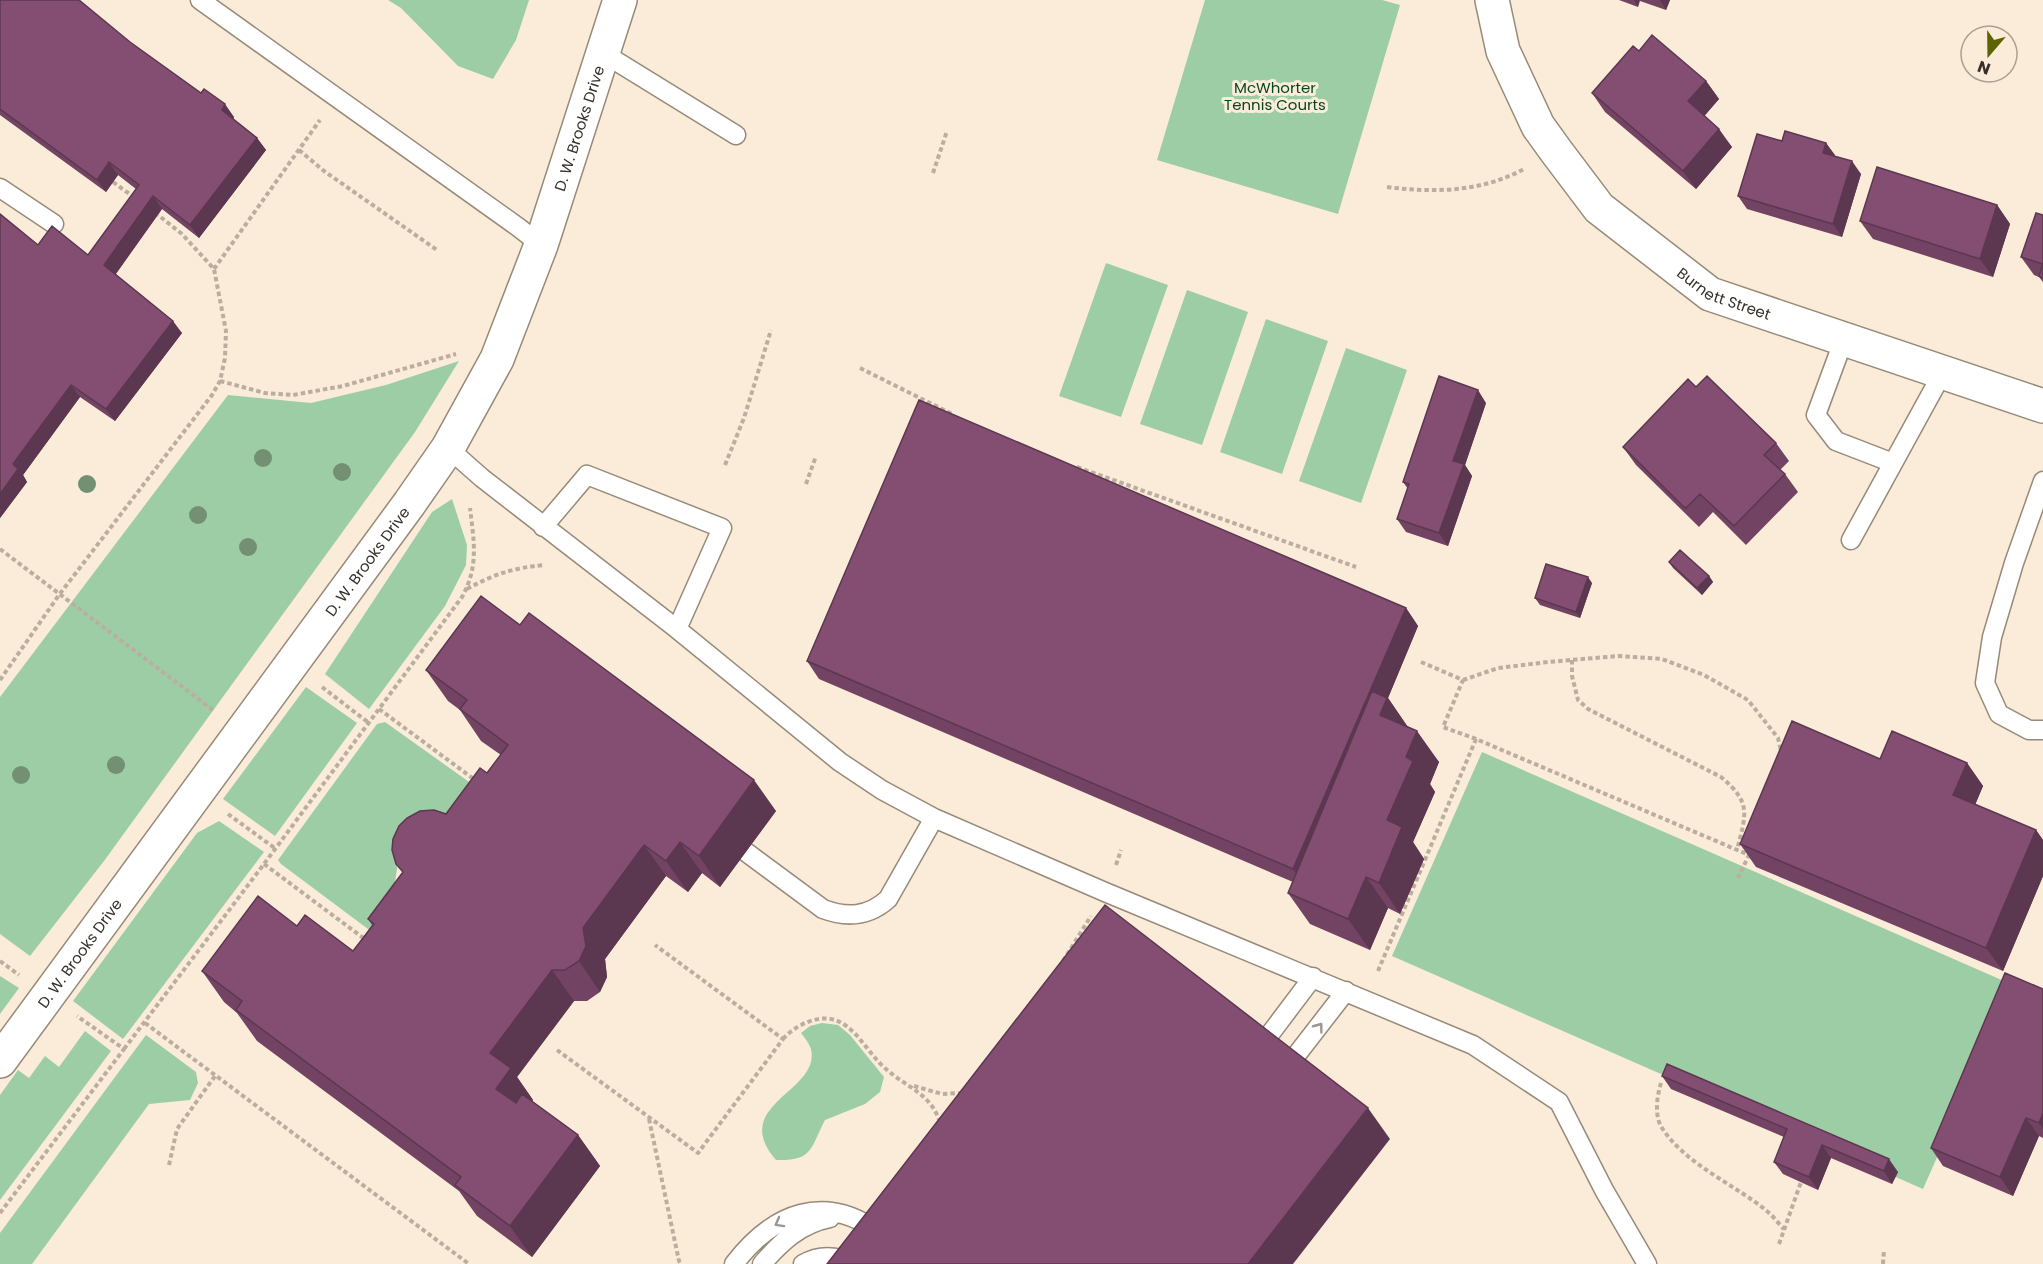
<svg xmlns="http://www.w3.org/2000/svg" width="2043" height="1264" font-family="Poppins,sans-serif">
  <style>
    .green { fill: #9ccda5 }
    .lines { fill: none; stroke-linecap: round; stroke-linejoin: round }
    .lane-casing { stroke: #978a78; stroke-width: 21 }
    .street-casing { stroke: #978a78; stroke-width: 36 }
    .path { stroke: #bbaea0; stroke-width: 4; stroke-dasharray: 4.5 3; stroke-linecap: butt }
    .lane { stroke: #fff; stroke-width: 18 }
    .street { stroke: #fff; stroke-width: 33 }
    .tree { fill: #739172 }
    .wall { fill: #724363 }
    .shaded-wall { fill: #5c3750 }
    .building { fill: #844e73; stroke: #5c3750; stroke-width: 1.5 }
    .oneway { stroke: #9a9894 }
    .labels { text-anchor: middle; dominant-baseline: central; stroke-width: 6; stroke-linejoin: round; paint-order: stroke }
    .park-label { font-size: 15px; fill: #04471e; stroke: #fbebd9 }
    .street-label { font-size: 15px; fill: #363029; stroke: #fbebd9 }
  </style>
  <rect width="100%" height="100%" fill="#fbebd9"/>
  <!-- green -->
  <path class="green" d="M388,0H529L516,40L493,79L458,66L401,8Z
    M1205,0H1382L1400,5L1338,214L1157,160Z
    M1106,263L1168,285L1121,417L1059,396Z
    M1187,290L1248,312L1202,445L1140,424Z
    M1266,319L1328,341L1282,474L1220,452Z
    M1346,348L1407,370L1361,503L1299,481Z
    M459,361L415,432L104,861L30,956L0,934V697L228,395L311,403L386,385Z
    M452,499L467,545L466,565L445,606L369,709L325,674L432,512Z
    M306,687L357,723L275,836L223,799Z
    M385,722L479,789L398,862L395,882L401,902L372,932L281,864L278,860L377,724Z
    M1482,752L2013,985L1923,1189L1392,956Z
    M219,821L264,852L123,1039L73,1001L197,833Z
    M0,976L19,988L0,1014Z
    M822,1023L838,1025L850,1035L884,1077L880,1092L865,1104L825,1120C810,1149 813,1161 776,1160C728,1104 821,1092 811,1049C809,1043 804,1037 801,1033L810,1026Z
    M85,1031L111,1051L0,1200V1095L18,1070L29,1078L45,1056L59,1067Z
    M146,1035L196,1072L198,1083L190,1100L149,1104L32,1264H0V1233Z"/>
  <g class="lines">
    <!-- lane casing -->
    <g class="lane-casing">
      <path id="lane" d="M200,0L518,227L541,245
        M603,53L736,135
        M0,188L54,224
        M1844,339L1816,415L1836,441L1893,463
        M448,448L482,478L677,629L840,762L882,790L934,818L1105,892L1473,1045L1559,1102L1604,1190L1647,1264
        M2043,481L2014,563L1992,637L1985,683L1999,714L2029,730H2043
        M543,527L587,475L722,528L677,629
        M1851,540L1943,372
        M746,852L823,909C847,918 868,917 888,899L934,818
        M1264,1042L1313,977
        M1291,1062L1346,991
        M734,1264C773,1213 824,1192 880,1233
        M762,1264C781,1242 800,1224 830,1218
        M803,1264C820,1254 838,1256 855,1264"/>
    </g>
    <!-- street casing -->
    <g class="street-casing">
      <g id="street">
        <path id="s1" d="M1492,0L1503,51L1538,126L1556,151L1599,208L1710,294L2043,406"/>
        <path id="s2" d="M0,1061L409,504L448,448L497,359L541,245L620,0"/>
      </g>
    </g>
    <!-- path -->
    <path class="path" d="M299,150L324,171L437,250
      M933,173L947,131
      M113,182L135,198
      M1387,187C1434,193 1482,192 1524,169
      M214,269L320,120
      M860,368L954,415
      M220,381L265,393L293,395L343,386L456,354
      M725,465L744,418L771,330
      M1077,467L1356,567
      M806,484L816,456
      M0,549L213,710
      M467,589C494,574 513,568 544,565
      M1572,660V676L1578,700L1588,709L1721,777C1752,803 1746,814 1737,850
      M1421,662L1463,680L1443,727L1476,739
      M0,680L59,595L212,395L220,381L225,358L226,331L214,269L182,234L158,215
      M1463,680L1498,668L1548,662L1618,656L1662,659L1704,675L1748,700L1778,738L1781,751
      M322,687L369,723
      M379,709L475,780
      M228,814L276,849
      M264,864L366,940
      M1116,865L1121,850
      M0,961L19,975
      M1063,961L1091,916
      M1378,971L1476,739L1749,855L1738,878
      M145,1023L469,1264
      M783,1039C791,1030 802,1023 814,1020C850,1010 864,1051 886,1069C906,1087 932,1094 940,1123
      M124,1049L264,864L462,597C479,566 474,542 470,508
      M557,1050L698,1153L783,1039L655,945
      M1661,1083C1657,1096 1654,1116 1662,1128C1686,1165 1736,1185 1768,1212C1774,1217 1779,1224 1784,1229
      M914,1086L942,1094L962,1093
      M649,1119L679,1261L681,1264
      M169,1165L177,1129L215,1076
      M0,1213L124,1049L77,1016
      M1779,1244L1801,1182
      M1883,1264L1884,1250"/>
    <!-- lane -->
    <use href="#lane" class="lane"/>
    <!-- street -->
    <use href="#street" class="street"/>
  </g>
  <!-- trees -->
  <g class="tree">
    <circle cx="263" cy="458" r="9"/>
    <circle cx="342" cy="472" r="9"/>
    <circle cx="87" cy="484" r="9"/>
    <circle cx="198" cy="515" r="9"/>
    <circle cx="248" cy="547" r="9"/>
    <circle cx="116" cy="765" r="9"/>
    <circle cx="21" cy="775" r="9"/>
  </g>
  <!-- wall -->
  <path class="wall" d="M0,0L130,42L234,117L233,119L257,138L266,150L199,238L162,209L115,275L182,333L115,421L80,397L23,475L27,482L0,518V214L38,245L88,255L136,189L118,175L106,192L0,115Z
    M1619,0H1670L1666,10L1640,1L1638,7Z
    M1639,51L1706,81L1719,99L1704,116L1732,147L1696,189L1605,112L1592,93Z
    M1782,141L1826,143L1835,156L1861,174L1842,237L1747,209L1738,196Z
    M1997,205L2010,224L1993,277L1873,239L1860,221Z
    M2043,215V282L2039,277L2034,275L2021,257Z
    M1696,387L1776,443L1789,461L1780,470L1785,474L1798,492L1746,545L1713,512L1699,527L1697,525L1636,465L1623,447Z
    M1486,403L1465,465L1472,476L1448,546L1406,532L1397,519L1408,489L1403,482Z
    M1669,562L1709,576L1713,582L1702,595L1673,568Z
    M1592,583L1580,618L1540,605L1535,598Z
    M1406,608L1418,626L1388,698L1408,727L1439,762L1430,784L1435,792L1413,842L1424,859L1400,914L1388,908L1370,950L1310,924L1288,893L1293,882L819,679L807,661Z
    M426,670L776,811L720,887L702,873L688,892L666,876L605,959L607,977L600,992L587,1001H574L517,1077L533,1100L532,1101L578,1135L600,1166L532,1257L477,1216L459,1191L257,1041L237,1013L224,1002L202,971L297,926L353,951L372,925L368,919L446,814L487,773L501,755L481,741L460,710L448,701Z
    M1880,759L1967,763L1983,786L1975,805L2036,830L2043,840V876L2003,971L1756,867L1740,844Z
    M2043,989V1138L2039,1136L2013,1196L1943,1166L1931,1148Z
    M1662,1076L1898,1172L1892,1184L1831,1158L1818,1190L1783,1174L1774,1162L1784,1137L1671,1089Z"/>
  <!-- shaded-wall -->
  <path class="shaded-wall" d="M1634,0H1639L1638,7Z
    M1660,0H1670L1666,10Z
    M1706,81L1719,99L1701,120L1688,101Z
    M225,104L234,117L231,123L222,110Z
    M1719,129L1732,147L1696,189L1683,171Z
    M257,138L266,150L199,238L190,225Z
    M1826,143L1835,155L1832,165L1823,153Z
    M1852,161L1861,174L1842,237L1833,224Z
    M109,162L118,175L106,192L97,180Z
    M153,196L162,209L113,278L104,265Z
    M1997,205L2010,224L1993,277L1980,259Z
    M173,321L182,333L115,421L106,409Z
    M71,385L80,397L23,475L27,482L0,518V494L13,464Z
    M1478,390L1486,403L1465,465L1472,476L1448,546L1439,533L1453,461Z
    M1709,576L1713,582L1702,595L1697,588Z
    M1588,577L1592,583L1580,618L1576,612Z
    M1406,608L1418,626L1388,698L1409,729L1306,888L1293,869Z
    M1417,731L1439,762L1430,784L1435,792L1413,842L1424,859L1400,914L1379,883L1387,820L1406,757Z
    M1967,763L1983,786L1969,819L1953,795Z
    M754,780L776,811L720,887L699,856Z
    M2036,830L2043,840V876L2003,971L1986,948Z
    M680,842L702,873L688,892L666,861Z
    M644,845L666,876L605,959L607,977L600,992L579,961L583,928Z
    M1366,877L1388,908L1370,950L1348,919Z
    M552,970L574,1001L517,1077L533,1100L518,1120L496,1089L490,1053Z
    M1368,1108L1390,1139L1293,1264H1248Z
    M2043,1113V1129L2039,1123Z
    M2026,1118L2039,1136L2013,1196L2000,1177Z
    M578,1135L600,1166L532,1257L510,1226Z
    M1822,1145L1831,1158L1818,1190L1809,1177Z
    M1889,1159L1898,1172L1892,1184L1884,1171Z"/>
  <!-- building -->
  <path class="building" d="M0,0H79L130,42L201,93L204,89L225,104L222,110L257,138L190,225L153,196L104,265L173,321L106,409L71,385L13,464L18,469L0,494V214L38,245L52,226L88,255L139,185L109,162L97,180L0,109Z
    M1652,35L1706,81L1688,101L1719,129L1683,171L1592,93L1633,46L1639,51Z
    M1785,131L1826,143L1823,153L1852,161L1833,224L1738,196L1757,134L1782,141Z
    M1877,167L1997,205L1980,259L1860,221Z
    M2036,213L2043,215V278L2039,276L2043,264L2021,257Z
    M1439,376L1478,390L1453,461L1464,464L1439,533L1397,519L1409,484L1403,482Z
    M1707,376L1776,443L1764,455L1785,474L1734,526L1700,494L1686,508L1684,507L1623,447L1688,379L1696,387Z
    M919,400L1406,608L1293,869L807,661Z
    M1680,550L1709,576L1697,588L1669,562Z
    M1546,564L1588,577L1576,612L1535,598Z
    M481,596L520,625L529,613L754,780L699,856L680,842L666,861L644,845L583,928L586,946L579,961L565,970H552L490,1053L511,1068L496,1089L516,1103L522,1094L578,1135L510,1226L455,1185L461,1177L236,1010L242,1001L202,971L258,896L297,926L305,915L353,951L374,924L368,919L403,872L396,864L392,850L393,839L399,826L407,818L420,811L434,810L446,814L480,768L487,773L508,745L460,709L467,700L426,670Z
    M1372,691L1387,698L1380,715L1417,731L1406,757L1413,761L1387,820L1402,827L1379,883L1366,877L1348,919L1288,893Z
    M1792,721L1880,759L1892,731L1967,763L1953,795L2036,830L1986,948L1740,844Z
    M1105,905L1368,1108L1248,1264H827Z
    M2005,973L2043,989V1113L2039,1123L2026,1118L2000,1177L1931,1148Z
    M1667,1064L1889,1159L1884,1171L1822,1145L1809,1177L1774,1162L1787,1129L1662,1076Z"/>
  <!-- one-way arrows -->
  <defs><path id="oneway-chevron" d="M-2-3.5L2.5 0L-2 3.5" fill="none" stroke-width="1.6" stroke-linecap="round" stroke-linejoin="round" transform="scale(1.5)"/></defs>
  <g class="oneway">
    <use href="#oneway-chevron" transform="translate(1319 1027) rotate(-53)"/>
    <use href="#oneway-chevron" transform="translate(779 1223) rotate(151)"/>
  </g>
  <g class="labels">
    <!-- park labels -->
    <g class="park-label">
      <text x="1275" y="87">McWhorter<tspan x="1275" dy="17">Tennis Courts</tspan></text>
    </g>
    <!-- street labels -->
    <g class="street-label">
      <text stroke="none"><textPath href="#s2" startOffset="1106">D. W. Brooks Drive</textPath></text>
      <text stroke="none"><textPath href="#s1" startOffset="390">Burnett Street</textPath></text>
      <text stroke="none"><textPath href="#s2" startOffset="620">D. W. Brooks Drive</textPath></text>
      <text stroke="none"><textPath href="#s2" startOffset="134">D. W. Brooks Drive</textPath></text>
    </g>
  </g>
  <!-- north arrow -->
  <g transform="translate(1989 54) rotate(200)"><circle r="28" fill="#fbebd9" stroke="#aca093" stroke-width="1.5"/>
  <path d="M0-4.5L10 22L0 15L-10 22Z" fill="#5e6300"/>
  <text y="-9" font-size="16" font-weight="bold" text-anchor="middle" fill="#363029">N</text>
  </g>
</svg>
